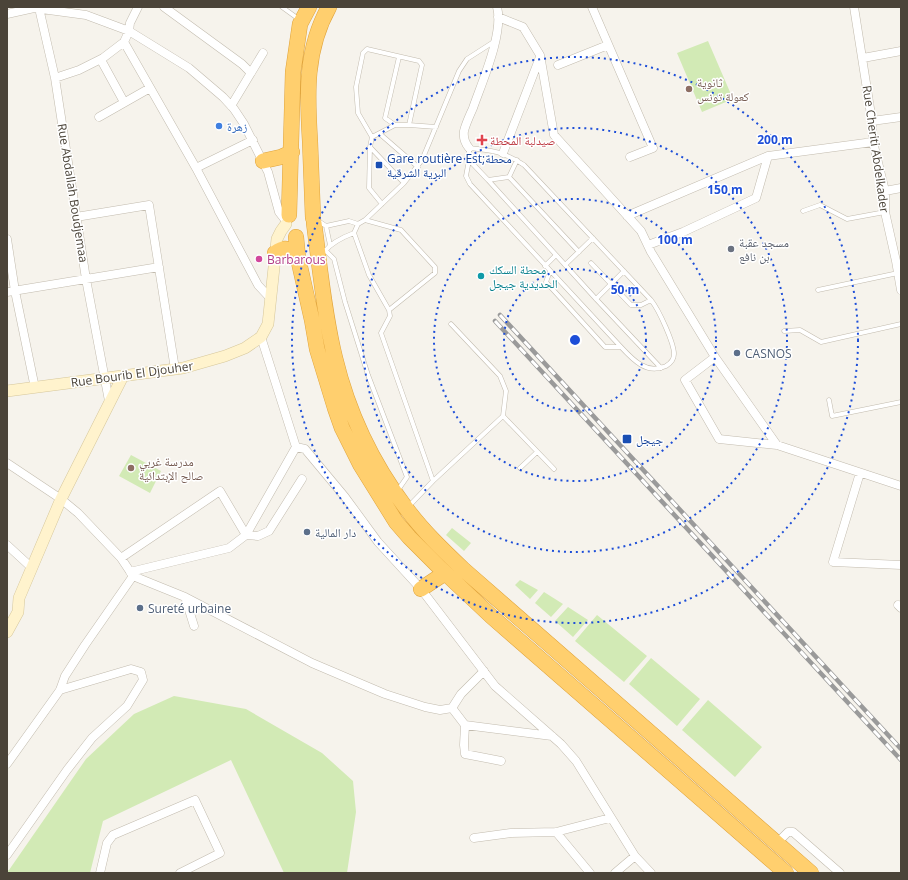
<svg xmlns="http://www.w3.org/2000/svg" width="908" height="880" font-family="'Open Sans','Noto Naskh Arabic',sans-serif">
  <style>
    .green { fill: #d2eab5 }
    .lines { fill: none; stroke-linecap: round; stroke-linejoin: round }
    .lane-casing { stroke: #c2bbae; stroke-width: 5 }
    .street-casing { stroke: #c2bbae; stroke-width: 9 }
    .secondary-casing { stroke: #d6c79b; stroke-width: 12 }
    .highway-casing { stroke: #e0a43c; stroke-width: 16 }
    .lane { stroke: #fff; stroke-width: 4 }
    .street { stroke: #fff; stroke-width: 8 }
    .secondary { stroke: #fff3cd; stroke-width: 11 }
    .highway { stroke: #ffcf6e; stroke-width: 15 }
    .rail-casing { stroke: #9a9a9a; stroke-width: 4.5 }
    .rail { stroke: #fff; stroke-width: 3; stroke-dasharray: 9; stroke-linecap: butt }
    .ring { fill: none; stroke: #1d4ed8; stroke-width: 2; stroke-dasharray: 2 4 }
    .education-dot { fill: #8d6e63; stroke: #fff; stroke-width: 1.5 }
    .shop-dot { fill: #3f7fe0; stroke: #fff; stroke-width: 1.5 }
    .health-dot { fill: #e0444e; stroke: #fff; stroke-width: 1.5 }
    .transit-dot { fill: #1a4fb4; stroke: #fff; stroke-width: 1.5 }
    .worship-dot { fill: #6b7280; stroke: #fff; stroke-width: 1.5 }
    .hotel-dot { fill: #d1479c; stroke: #fff; stroke-width: 1.5 }
    .culture-dot { fill: #0f9aa8; stroke: #fff; stroke-width: 1.5 }
    .service-dot { fill: #5c6f8a; stroke: #fff; stroke-width: 1.5 }
    .labels { text-anchor: middle; dominant-baseline: central; stroke-width: 3; stroke-linejoin: round; paint-order: stroke }
    .education-label { font-size: 12px; fill: #785e54; stroke: #fff; text-anchor: start }
    .shop-label { font-size: 12px; fill: #366cbe; stroke: #fff; text-anchor: start }
    .health-label { font-size: 12px; fill: #be3a42; stroke: #fff; text-anchor: start }
    .street-label { font-size: 12px; fill: #4b4439; stroke: #fff }
    .transit-label { font-size: 12px; fill: #164399; stroke: #fff; text-anchor: start }
    .worship-label { font-size: 12px; fill: #5b616d; stroke: #fff; text-anchor: start }
    .hotel-label { font-size: 12px; fill: #b23c85; stroke: #fff; text-anchor: start }
    .culture-label { font-size: 12px; fill: #0d838f; stroke: #fff; text-anchor: start }
    .service-label { font-size: 12px; fill: #4e5e75; stroke: #fff; text-anchor: start }
    .centre { fill: #1d4ed8; stroke: #fff; stroke-width: 2 }
    .ring-label { font-size: 12px; text-anchor: middle; font-weight: bold; fill: #1d4ed8; stroke: #fff; stroke-width: 3; stroke-linejoin: round; paint-order: stroke }
  </style>
  <rect width="100%" height="100%" fill="#f6f3ec"/>
  <!-- green -->
  <path class="green" d="M708,41L733,99L702,112L677,53Z
    M131,455L161,471L150,493L119,476Z
    M452,528L471,543L464,551L446,535Z
    M520,580L538,590L530,599L515,585Z
    M544,592L563,604L551,617L535,603Z
    M568,607L588,620L573,637L555,621Z
    M597,615L647,656L624,682L575,641Z
    M651,658L700,699L677,726L629,684Z
    M174,696L246,709L322,753L353,781L356,812L347,873H284L231,760L103,821L90,873H7V871L9,870L86,759L134,714Z
    M708,700L762,747L735,777L682,730Z"/>
  <g class="lines">
    <!-- lane casing -->
    <g class="lane-casing">
      <path id="lane" d="M282,7L300,20
        M399,57L385,118L395,125H409L436,127
        M409,125L422,65L419,61L367,49L363,53L356,87L358,113L372,137L370,147L404,183L422,160L459,71L467,59L495,41
        M380,134L418,167
        M372,137L395,125
        M370,147L369,188L382,204
        M469,160L488,180L509,177L517,160
        M509,177L579,252
        M488,180L596,299L661,368
        M803,211L820,205L847,219L885,212
        M317,220L326,226L349,221L358,224
        M365,220L401,230L435,267V273L389,310L369,275L354,233L358,224L365,220L404,183
        M326,226L330,245
        M325,250L334,259L345,302L368,375L407,477L398,490
        M324,252C332,242 343,237 354,233
        M591,263L631,305H641L651,300
        M565,265L593,238
        M545,266L556,255
        M550,271L546,282L605,347H621C633,360 647,375 666,366C671,363 674,360 674,354C674,343 659,310 651,300L524,165C504,152 492,150 469,148V160L466,176L470,184L621,347
        M818,290L898,273
        M596,299L624,271
        M389,310L390,316L381,333L433,481
        M784,331L800,330L821,342L901,324
        M829,400L832,416L901,402
        M503,416L554,469
        M520,468L537,452
        M409,506L433,481L503,416L506,391L500,376L451,324"/>
    </g>
    <!-- street casing -->
    <g class="street-casing">
      <path id="street" d="M164,7L242,64L251,73
        M592,7L653,148L630,157
        M854,7L872,121L873,142L885,191V212L896,261L901,290
        M39,8L55,78L86,279L109,401
        M7,14L34,8L86,15L129,31L189,68L223,97L234,109L244,124L268,172L279,212L286,221
        M498,17L523,27L540,55L554,135L641,231L651,252L715,357L777,445
        M124,42L196,168L258,285L271,299
        M863,58L901,51
        M101,60L124,102
        M558,65L608,45
        M55,78L79,70L103,58L124,42L129,31L130,23L138,7
        M231,106L263,53
        M99,117L150,88
        M872,121L901,117
        M469,148C465,143 463,138 464,131C466,123 470,115 473,108C482,82 504,33 497,7
        M503,153L540,57
        M196,168L253,140
        M885,191L901,188
        M627,216L768,156L873,142
        M76,217L149,205L175,369
        M7,239L15,291L35,388
        M648,245L683,232L756,198L768,156
        M7,292L159,267
        M715,357L685,380L719,439L777,445L901,486
        M296,447L305,449L345,497L378,542L421,589L495,686L561,744L576,761L635,856L651,873
        M7,463L61,499L78,513L121,558L133,576L185,597L312,663L385,694L425,707L440,710L452,708L461,694L484,671
        M860,473L833,562L901,565
        M246,535L258,536L269,531L302,479
        M7,545L32,568
        M121,558L220,491L246,535
        M130,572L229,548L246,535L296,447L261,337
        M185,597L194,626
        M898,605L901,608
        M452,708L465,725L552,736
        M465,725L464,745L465,754L501,761
        M7,764L60,690L65,676L85,645L133,576
        M556,832L590,873
        M474,838L511,833L556,832L610,818
        M777,843L788,832H793L840,873
        M7,855L67,770L92,738L127,706L143,680L141,672L131,669L60,690
        M100,873L107,843L113,835L195,800L220,853L180,873
        M615,873L635,856"/>
    </g>
    <!-- secondary casing -->
    <g class="secondary-casing">
      <path id="secondary" d="M7,391L183,368L225,356L245,348L261,337L268,324L277,239L281,231L286,224
        M7,632L18,612L19,598L61,499L123,376"/>
    </g>
    <!-- highway casing -->
    <g class="highway-casing">
      <path id="highway" d="M263,161L281,157L292,152
        M289,215L293,72L300,24L309,7
        M313,218C312,192 311,167 310,141C307,94 305,50 329,7
        M314,223C320,268 324,313 335,358C348,412 372,463 406,508C422,530 444,551 464,570L811,873
        M296,237L298,258L312,320L317,349L335,408L342,428L360,464L396,522L409,537L440,568L491,616L786,873
        M275,253C286,245 290,249 298,258
        M421,589L445,573"/>
    </g>
    <!-- lane -->
    <use href="#lane" class="lane"/>
    <!-- street -->
    <use href="#street" class="street"/>
    <!-- secondary -->
    <use href="#secondary" class="secondary"/>
    <!-- highway -->
    <use href="#highway" class="highway"/>
    <!-- rail casing -->
    <g class="rail-casing">
      <path id="rail" d="M500,315L901,749
        M495,321L901,760"/>
    </g>
    <!-- rail -->
    <use href="#rail" class="rail"/>
  </g>
  <!-- distance rings -->
  <g class="ring">
    <circle cx="575" cy="340" r="71"/>
    <circle cx="575" cy="340" r="141"/>
    <circle cx="575" cy="340" r="212"/>
    <circle cx="575" cy="340" r="283"/>
  </g>
  <!-- markers -->
  <g class="education-dot">
    <circle cx="689" cy="89" r="4"/>
    <circle cx="131" cy="468" r="4"/>
  </g>
  <circle class="shop-dot" cx="219" cy="126" r="4"/>
  <path class="health-dot" d="M480 134h4v4h4v4h-4v4h-4v-4h-4v-4h4z"/>
  <g class="transit-dot">
    <rect x="375" y="161" width="8" height="8" rx="2"/>
    <rect x="622" y="434" width="10" height="10" rx="2"/>
  </g>
  <circle class="worship-dot" cx="731" cy="249" r="4"/>
  <circle class="hotel-dot" cx="259" cy="259" r="4"/>
  <circle class="culture-dot" cx="481" cy="276" r="4"/>
  <g class="service-dot">
    <circle cx="737" cy="353" r="4"/>
    <circle cx="307" cy="532" r="4"/>
    <circle cx="140" cy="608" r="4"/>
  </g>
  <g class="labels">
    <!-- education labels -->
    <g class="education-label">
      <text x="697" y="82">ثانوية<tspan x="697" dy="14">كعولة تونس</tspan></text>
      <text x="139" y="461">مدرسة غربي<tspan x="139" dy="14">صالح الإبتدائية</tspan></text>
    </g>
    <!-- shop labels -->
    <g class="shop-label">
      <text x="227" y="126">زهرة</text>
    </g>
    <!-- health labels -->
    <g class="health-label">
      <text x="490" y="140">صيدلبة المحطة</text>
    </g>
    <!-- street labels -->
    <g class="street-label">
      <text transform="translate(876 149) rotate(82)">Rue Cheriti Abdelkader</text>
      <text transform="translate(73 193) rotate(81)">Rue Abdallah Boudjemaa</text>
      <text transform="translate(132 374) rotate(-8)">Rue Bourib El Djouher</text>
    </g>
    <!-- transit labels -->
    <g class="transit-label">
      <text x="387" y="158">Gare routière Est;محطة<tspan x="387" dy="14">البرية الشرقية</tspan></text>
      <text x="636" y="439">جيجل</text>
    </g>
    <!-- worship labels -->
    <g class="worship-label">
      <text x="739" y="242">مسجد عقبة<tspan x="739" dy="14">بن نافع</tspan></text>
    </g>
    <!-- hotel labels -->
    <g class="hotel-label">
      <text x="267" y="259">Barbarous</text>
    </g>
    <!-- culture labels -->
    <g class="culture-label">
      <text x="489" y="269">محطة السكك<tspan x="489" dy="14">الحديدية جيجل</tspan></text>
    </g>
    <!-- service labels -->
    <g class="service-label">
      <text x="745" y="353">CASNOS</text>
      <text x="315" y="532">دار المالية</text>
      <text x="148" y="608">Sureté urbaine</text>
    </g>
  </g>
  <circle cx="575" cy="340" r="6" class="centre"/>
  <g class="ring-label">
    <text x="775" y="144">200 m</text>
    <text x="725" y="194">150 m</text>
    <text x="675" y="244">100 m</text>
    <text x="625" y="294">50 m</text>
  </g>
  <!-- border -->
  <rect width="908" height="880" fill="none" stroke="#4b4439" stroke-width="16"/>
</svg>
